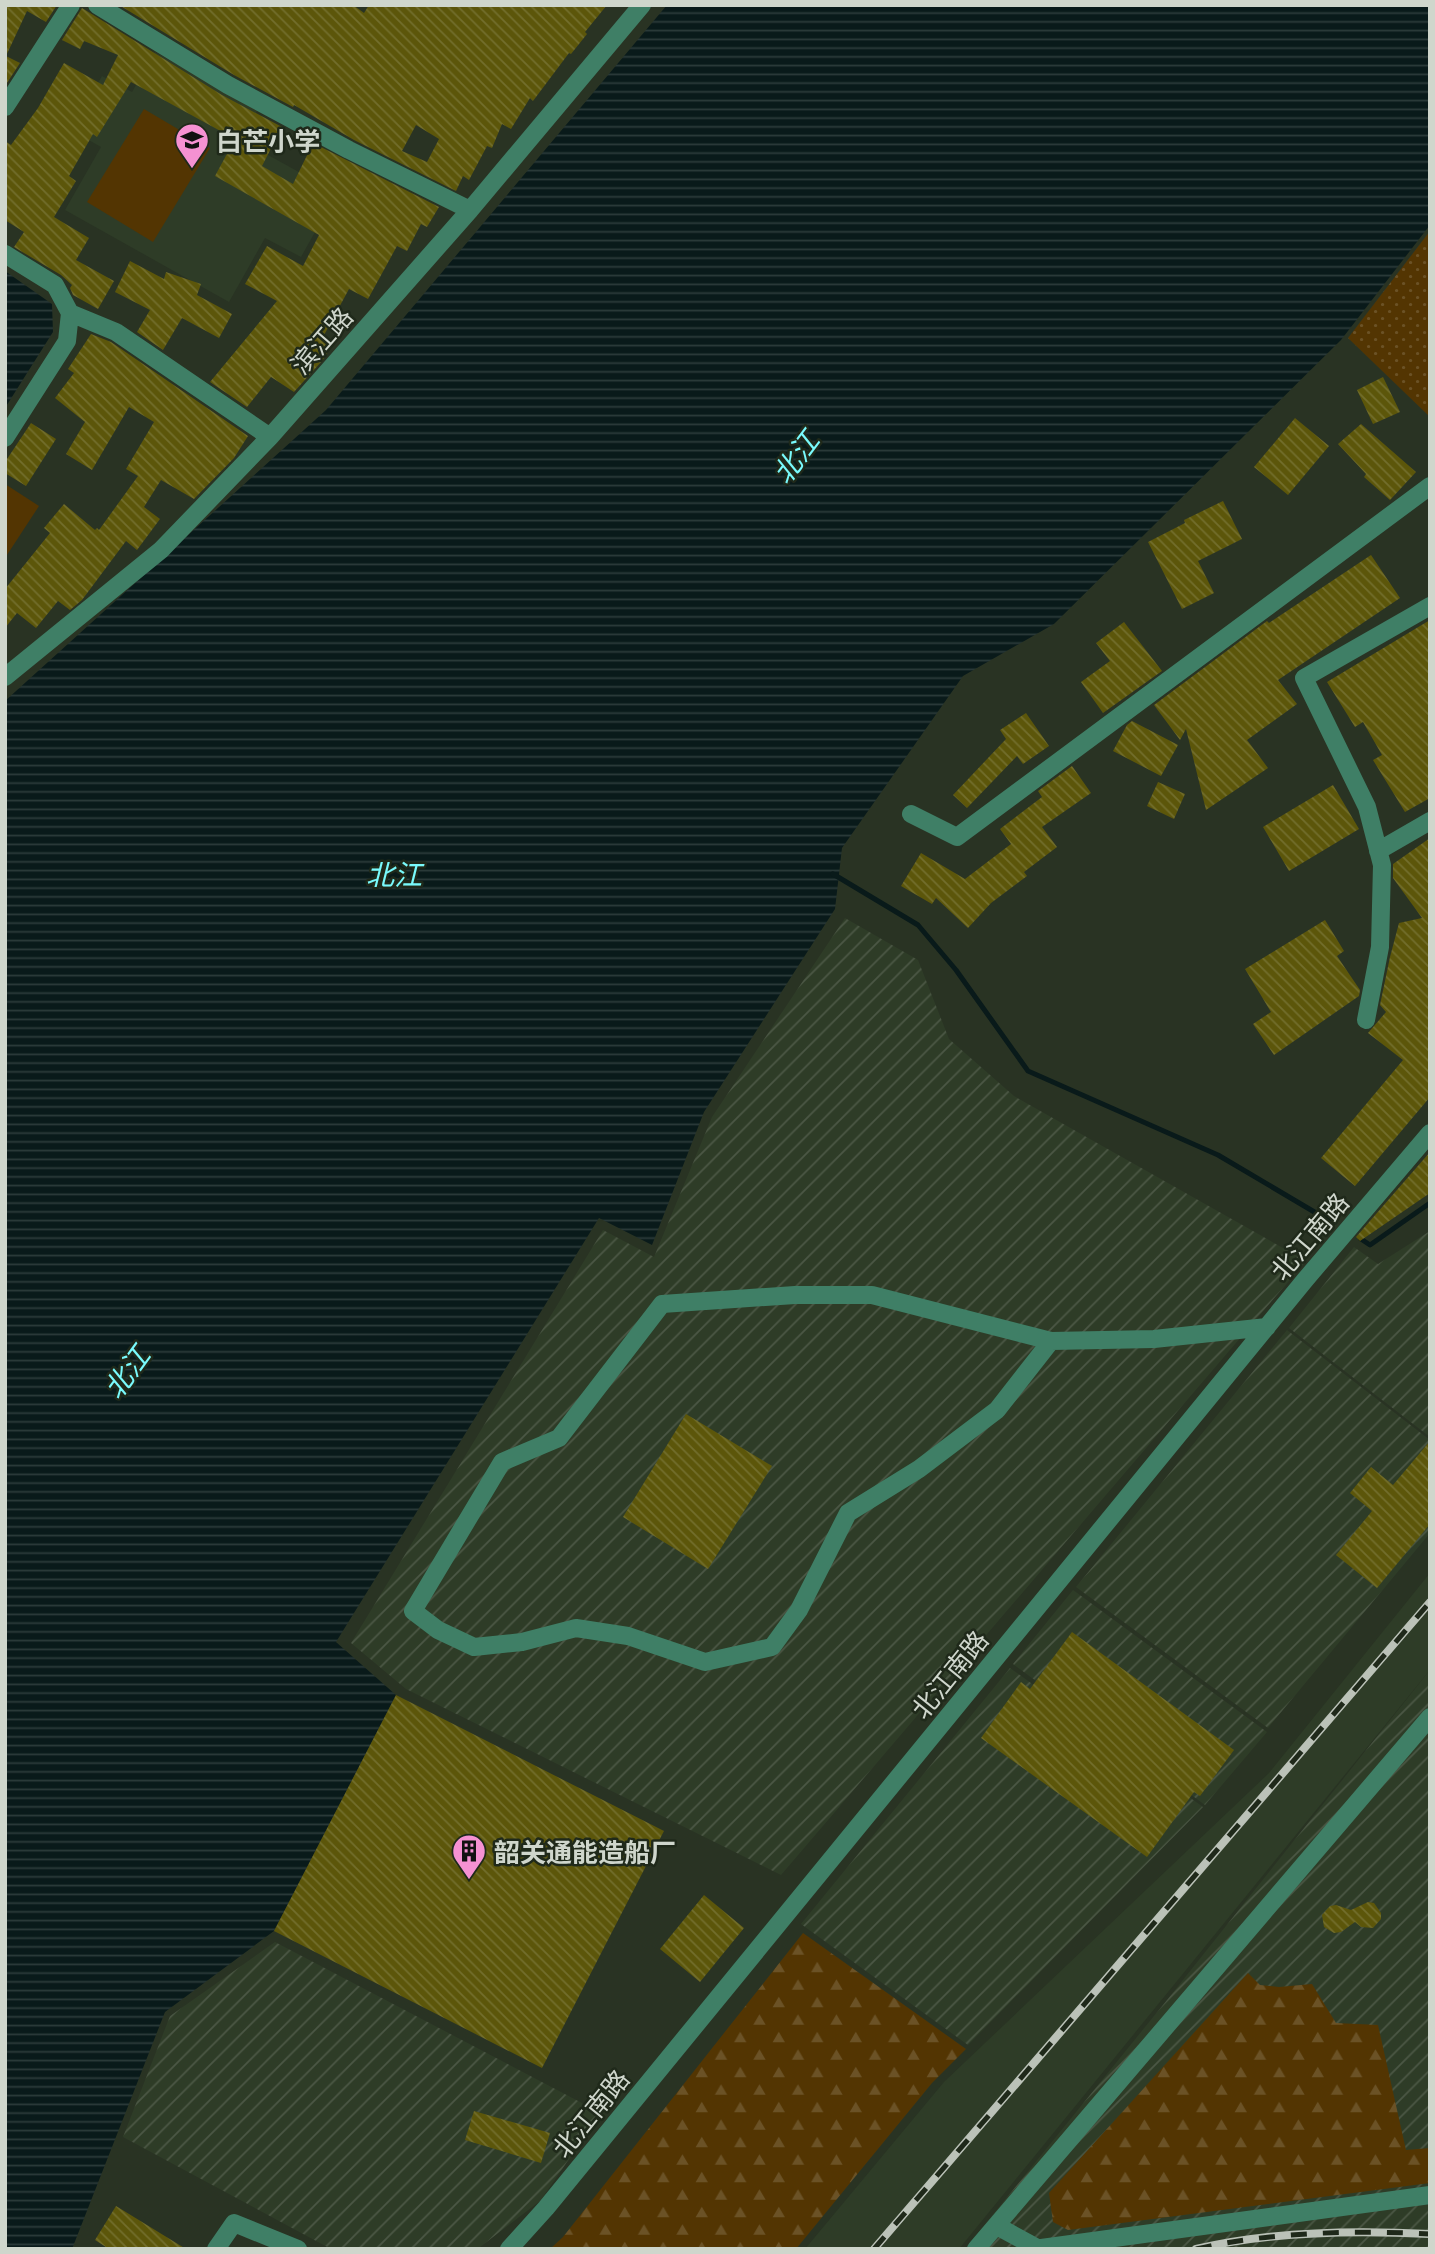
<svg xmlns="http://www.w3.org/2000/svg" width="1435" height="2254" font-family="'Exo 2','Noto Sans SC',sans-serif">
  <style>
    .built { fill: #2e3c27 }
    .industrial { fill: url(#industrial-furrows) }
    .grass { fill: url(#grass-dots) }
    .forest { fill: url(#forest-firs) }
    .park { fill: #533502 }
    .water { fill: url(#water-rules) }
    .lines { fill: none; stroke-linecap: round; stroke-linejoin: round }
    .stream { stroke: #091a1a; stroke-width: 5 }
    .building { fill: url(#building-back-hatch); fill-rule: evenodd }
    .minor { stroke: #3f7f66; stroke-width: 18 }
    .rail-casing { stroke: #bbc2b8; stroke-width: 8 }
    .rail { stroke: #1f291a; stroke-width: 5; stroke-dasharray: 16; stroke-linecap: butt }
    .labels { text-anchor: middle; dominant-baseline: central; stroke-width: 5; stroke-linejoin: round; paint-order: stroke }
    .poi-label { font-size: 26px; font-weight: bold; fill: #cfd6cc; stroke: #1f291a; text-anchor: start }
    .street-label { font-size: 26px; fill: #cfd6cc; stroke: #1f291a }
    .water-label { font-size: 28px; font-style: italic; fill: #79fafc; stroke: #1f291a }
  </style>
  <defs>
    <pattern id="industrial-furrows" width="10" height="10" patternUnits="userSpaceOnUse" patternTransform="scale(1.75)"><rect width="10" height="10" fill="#2e3c27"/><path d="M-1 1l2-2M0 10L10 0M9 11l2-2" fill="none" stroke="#4b5745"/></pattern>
    <pattern id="grass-dots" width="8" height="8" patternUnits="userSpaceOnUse" patternTransform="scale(1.75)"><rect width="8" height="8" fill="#533502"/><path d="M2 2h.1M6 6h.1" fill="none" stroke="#6b5226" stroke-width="1.8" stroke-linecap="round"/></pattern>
    <pattern id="forest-firs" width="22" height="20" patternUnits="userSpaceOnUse" patternTransform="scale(1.75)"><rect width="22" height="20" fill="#533502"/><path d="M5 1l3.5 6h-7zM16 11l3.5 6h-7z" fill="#6b5226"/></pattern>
    <pattern id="water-rules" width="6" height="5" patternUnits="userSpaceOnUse" patternTransform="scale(1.75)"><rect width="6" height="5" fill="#091a1a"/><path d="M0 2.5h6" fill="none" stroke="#2c3b3a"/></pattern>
    <pattern id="building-back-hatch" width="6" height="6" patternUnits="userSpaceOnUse" patternTransform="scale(1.75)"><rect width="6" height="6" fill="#5c560a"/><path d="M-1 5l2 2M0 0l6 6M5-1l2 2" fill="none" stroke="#726e2c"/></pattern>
  </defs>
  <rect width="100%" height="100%" fill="#293323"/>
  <!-- built -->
  <path class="built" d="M155,52L258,109L241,140L337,193L301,257L265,238L229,302L65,210L101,147L71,130L102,76L132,92Z
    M1430,1573V1670L959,2249H805L944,2082L1269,1773Z"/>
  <!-- industrial -->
  <path class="industrial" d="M845,918L918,960L949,1039L1014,1096L1306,1261L781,1875L406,1689L351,1643L603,1230L654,1257L712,1117Z
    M1430,1231V1437L1289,1328L1354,1247L1378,1264Z
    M1287,1330L1430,1440V1533L1268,1728L1076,1587Z
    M1073,1590L1267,1732L1205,1805L1013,1664Z
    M1010,1668L1203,1807L968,2045L801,1924Z
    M1430,1670V2249H965L1167,2000Z
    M275,1942L601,2113L540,2201L480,2247L471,2249H331L123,2137L170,2016Z"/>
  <!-- grass -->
  <path class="grass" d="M1430,231V417L1348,338Z"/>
  <!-- forest -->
  <path class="forest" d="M803,1933L966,2049L932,2083L796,2249H550L563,2237Z
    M1248,1973L1260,1985L1279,1987L1312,1984L1336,2023L1378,2025L1406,2150L1430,2148V2183L1068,2230L1053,2222L1049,2193Z"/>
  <!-- park -->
  <path class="park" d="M144,109L210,148L153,242L87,202Z
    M5,484L39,506L5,558Z"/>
  <!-- water -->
  <path class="water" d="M667,5H1430V225L1341,340L1054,624L963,676L842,848L835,909L704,1112L652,1245L599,1218L336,1642L396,1695L274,1931L165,2012L72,2249H5V701L326,410Z
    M5,271L52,304L53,332L5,408Z"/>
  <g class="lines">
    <!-- stream -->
    <path class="stream" d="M833,874L918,925L956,970L1028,1071L1218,1155L1333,1223
      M1361,1239L1370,1245L1430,1203"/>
  </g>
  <!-- building -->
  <path class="building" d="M5,5H57L46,22L27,11L6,56L20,63L5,86Z
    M119,5H353L364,13L369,5H607L585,32L587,34L571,54L569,53L533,101L530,98L511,129L502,124L492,148L487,146L469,180L463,176L456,191L354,140L294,105L293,107L234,75ZM416,125L439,139L427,162L402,151Z
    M82,8L222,95L282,127L262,166L293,184L313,143L439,207L427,227L421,224L407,251L397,246L368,299L349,289L323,337L333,344L322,361L294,392L271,377L247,407L210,382L277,301L245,284L267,246L303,266L319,235L215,176L235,139L131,82L97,137L93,134L69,176L76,181L54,217L89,238L76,260L114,281L98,309L73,295L70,288L72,285L61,275L14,247L24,232L5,220V141L11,145L38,108L64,63L103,85L118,55L84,41L80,49L62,40Z
    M130,261L164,279L166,272L201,284L197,295L232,314L219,338L182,318L163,350L137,332L150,310L115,292Z
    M91,334L111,342L248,436L234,458L194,499L161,480L144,507L160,519L137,550L126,541L82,600L70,610L58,601L36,628L17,613L5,628V589L50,533L44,528L64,504L95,530L97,528L99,530L138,476L126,469L154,422L129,407L92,470L66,454L85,422L55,398L74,373L68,369Z
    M1383,377L1400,412L1373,424L1357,390Z
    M1295,418L1329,446L1288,495L1254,467Z
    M31,423L56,439L26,486L5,473V462Z
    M1361,424L1416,472L1390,500L1364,477L1366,474L1338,444Z
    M1223,501L1242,539L1198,561L1214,593L1182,609L1148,542L1185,523L1184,520Z
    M1371,555L1400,598L1278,680L1297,704L1247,740L1268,768L1206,810L1186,729L1180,740L1154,705L1267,621L1269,623Z
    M1430,620V798L1405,812L1373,760L1382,755L1363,722L1355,727L1327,682Z
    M1124,622L1162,671L1103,713L1081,682L1110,661L1096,643Z
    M1026,713L1049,746L1023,764L1017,756L967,808L953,795L1006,739L1000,730Z
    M1132,721L1178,745L1161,776L1113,751L1127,725Z
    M1072,766L1091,793L1042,827L1057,847L1024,872L1027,876L991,903L968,928L936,898L932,904L901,886L921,853L965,879L1011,844L1000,829L1042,797L1038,791Z
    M1158,782L1185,794L1174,819L1147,806Z
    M1333,785L1359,829L1289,871L1263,827Z
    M1430,838V1097L1355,1186L1321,1158L1403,1060L1368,1033L1386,1012L1380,1005L1390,957L1399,923L1422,918L1393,878V864Z
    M1325,920L1344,951L1337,956L1360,990L1359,996L1274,1055L1253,1024L1271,1012L1245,969Z
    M1430,1152V1193L1360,1241L1356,1237Z
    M686,1414L772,1466L708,1569L623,1517Z
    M1430,1441V1524L1377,1588L1336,1555L1372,1511L1350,1493L1371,1467L1393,1485Z
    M1072,1632L1234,1750L1200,1796L1194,1792L1147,1857L981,1738L1021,1682L1030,1689Z
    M396,1695L664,1831L542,2068L274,1931Z
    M704,1895L744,1928L700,1982L660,1949Z
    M1368,1902L1374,1903L1381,1913V1919L1373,1928L1361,1927L1355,1922L1341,1932L1334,1933L1324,1927L1322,1915L1330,1906L1336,1905L1351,1910Z
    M474,2111L550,2133L541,2163L465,2140Z
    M116,2206L186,2249H109L95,2240Z"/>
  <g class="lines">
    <!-- minor -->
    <path class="minor" d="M97,5L228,85L349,150L470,210
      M5,107L71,5
      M5,254L55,285L70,313L67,341L5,438
      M70,313L116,332L270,437
      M5,677L161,550L270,437L470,210L642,5
      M911,814L957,837L1430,486
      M1378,851L1430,821
      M1366,1020L1380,947L1382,865L1367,807L1304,678L1430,606
      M1051,1341L997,1410L919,1469L848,1513L799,1610L772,1647L705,1662L628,1636L576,1628L522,1642L474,1647L438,1630L413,1611L502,1462L559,1438L662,1304L795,1295H872L1051,1341L1154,1339L1267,1327
      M997,2226L1037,2248
      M216,2249L234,2223L298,2249
      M509,2249L546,2208L1305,1280L1430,1133
      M976,2249L1430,1717
      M1034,2249L1430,2195"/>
    <!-- rail casing -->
    <g class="rail-casing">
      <path id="rail" d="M874,2249L1430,1602
        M1196,2249C1268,2232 1356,2230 1430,2234"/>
    </g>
    <!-- rail -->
    <use href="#rail" class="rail"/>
  </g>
  <!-- icons -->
  <defs>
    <g id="school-pin" transform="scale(1.75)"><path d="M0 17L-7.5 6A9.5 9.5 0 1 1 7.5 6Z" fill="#f591d2" stroke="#1f291a"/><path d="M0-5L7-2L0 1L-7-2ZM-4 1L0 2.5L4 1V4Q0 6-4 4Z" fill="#111"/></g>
    <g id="building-pin" transform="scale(1.75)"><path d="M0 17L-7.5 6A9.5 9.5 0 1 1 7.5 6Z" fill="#f591d2" stroke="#1f291a"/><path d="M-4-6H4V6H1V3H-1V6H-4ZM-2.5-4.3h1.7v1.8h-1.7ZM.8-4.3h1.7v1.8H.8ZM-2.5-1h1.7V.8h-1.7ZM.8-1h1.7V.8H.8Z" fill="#111"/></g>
  </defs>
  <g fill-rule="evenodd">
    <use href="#school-pin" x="192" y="140"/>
    <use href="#building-pin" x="469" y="1851"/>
  </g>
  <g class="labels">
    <!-- poi labels -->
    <g class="poi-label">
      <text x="216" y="140">白芒小学</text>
      <text x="494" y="1851">韶关通能造船厂</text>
    </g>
    <!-- street labels -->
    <g class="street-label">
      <text transform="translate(321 340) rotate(-49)">滨江路</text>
      <text transform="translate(1309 1236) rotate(-50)">北江南路</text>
      <text transform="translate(949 1674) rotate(-51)">北江南路</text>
      <text transform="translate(590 2113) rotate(-51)">北江南路</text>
    </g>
    <!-- water labels -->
    <g class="water-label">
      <text transform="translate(795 457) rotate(-53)">北江</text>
      <text x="394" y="874">北江</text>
      <text transform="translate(126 1372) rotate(-54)">北江</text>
    </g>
  </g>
  <!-- border -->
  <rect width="1435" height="2254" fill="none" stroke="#cfd6cc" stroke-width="14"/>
</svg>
